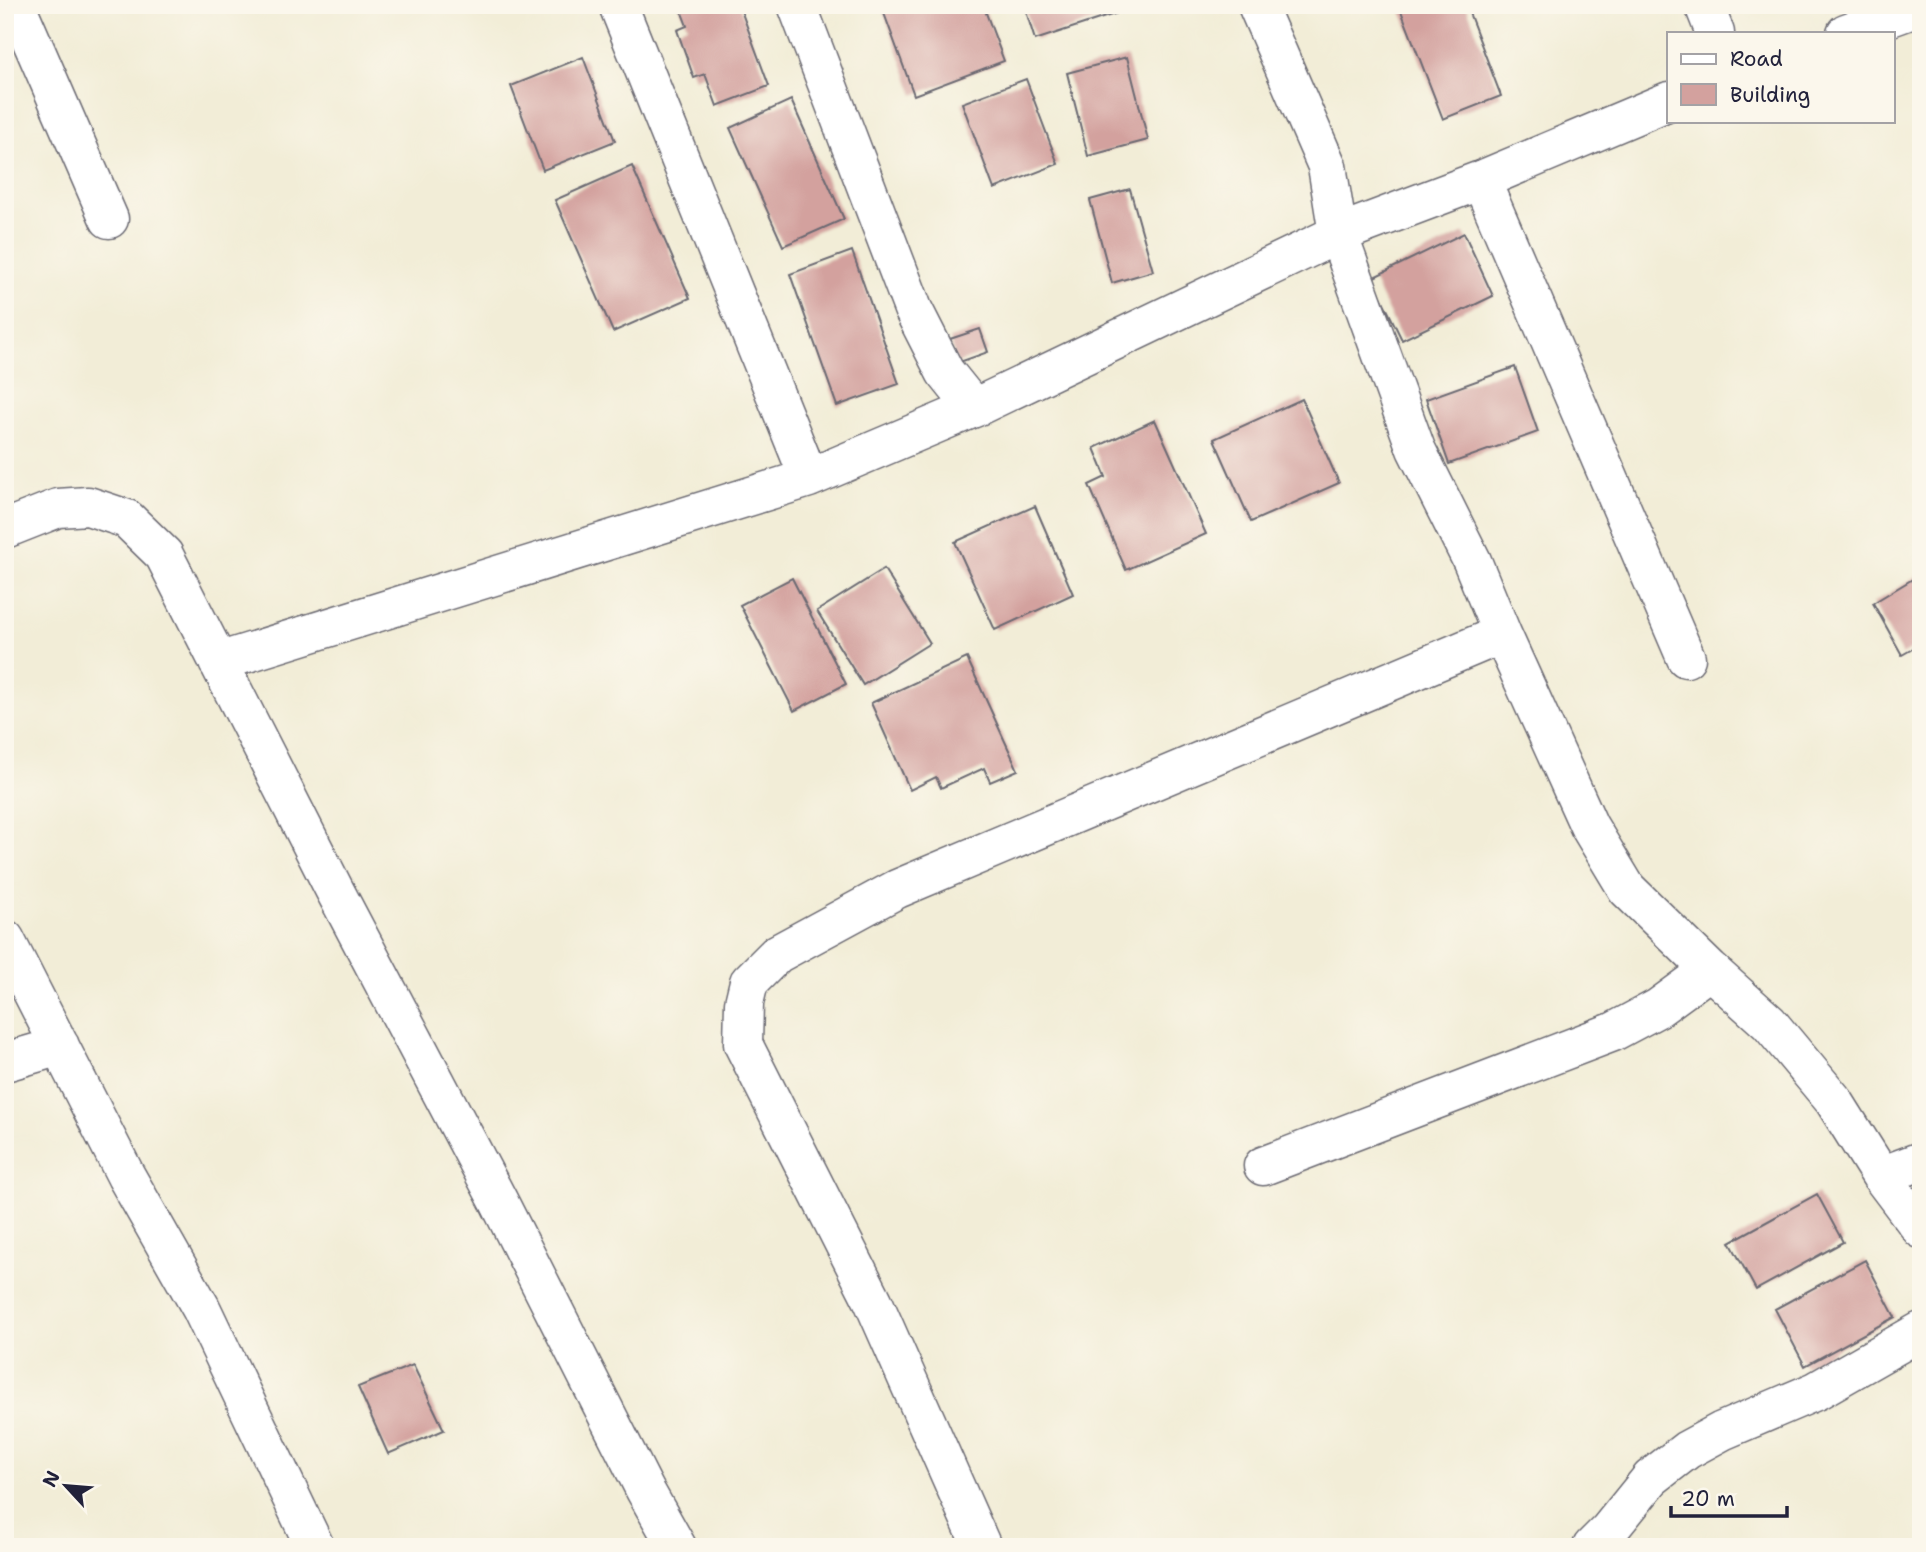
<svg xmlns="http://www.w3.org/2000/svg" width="1926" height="1552" font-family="'Shantell Sans',sans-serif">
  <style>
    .building { fill: #d3a19e }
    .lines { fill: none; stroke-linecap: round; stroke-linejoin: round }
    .minor-casing { stroke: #6b6972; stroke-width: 41 }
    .minor { stroke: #fff; stroke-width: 38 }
  </style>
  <rect width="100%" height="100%" fill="#fbf7ec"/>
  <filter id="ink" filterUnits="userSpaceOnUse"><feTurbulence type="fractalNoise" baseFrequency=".0143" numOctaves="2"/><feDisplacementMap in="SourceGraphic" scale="14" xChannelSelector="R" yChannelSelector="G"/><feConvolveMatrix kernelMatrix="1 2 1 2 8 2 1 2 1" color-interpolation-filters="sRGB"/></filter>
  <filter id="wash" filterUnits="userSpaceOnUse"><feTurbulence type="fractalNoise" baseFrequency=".00686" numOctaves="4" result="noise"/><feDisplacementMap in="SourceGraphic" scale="28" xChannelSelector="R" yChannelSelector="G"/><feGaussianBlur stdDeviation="1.57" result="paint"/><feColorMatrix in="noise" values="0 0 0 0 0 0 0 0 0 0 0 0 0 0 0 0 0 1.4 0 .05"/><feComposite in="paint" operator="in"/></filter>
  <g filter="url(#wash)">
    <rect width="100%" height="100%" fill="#f2edd7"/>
    <g id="blocks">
      <!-- building -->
      <path class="building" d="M679,5H739L769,86L717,106L705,74L694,78L677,30L687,26Z
        M881,5H983L1004,61L914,95Z
        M1024,5H1138L1139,6L1035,40Z
        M1407,5H1466L1501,96L1443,119L1400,8Z
        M583,57L615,141L543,170L511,86Z
        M1127,57L1148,140L1088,156L1067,73Z
        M1026,79L1058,164L994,189L962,103Z
        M791,100L844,219L783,246L730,128Z
        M632,166L690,298L613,332L555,200Z
        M1130,189L1153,271L1112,283L1090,200Z
        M1464,233L1493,296L1402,340L1372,278Z
        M852,251L899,384L837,406L790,274Z
        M980,329L988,352L957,363L950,339Z
        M1515,367L1538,432L1449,464L1426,399Z
        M1302,399L1339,483L1251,522L1214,439Z
        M1155,420L1206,534L1126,570L1089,485L1106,477L1094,448Z
        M1035,506L1073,594L995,630L955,542Z
        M884,569L930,643L863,685L817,611Z
        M1921,574V644L1902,655L1873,603Z
        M792,578L846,684L794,711L740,605Z
        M967,658L1018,770L990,782L984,768L941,788L936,777L910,790L871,703Z
        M1817,1194L1843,1242L1756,1290L1730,1242Z
        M1865,1260L1895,1317L1805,1366L1775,1309Z
        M413,1365L444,1430L388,1454L358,1387Z"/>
    </g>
  </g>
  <g filter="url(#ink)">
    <use href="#blocks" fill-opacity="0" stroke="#6b6972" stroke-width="2"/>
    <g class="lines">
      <!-- minor casing -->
      <g class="minor-casing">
        <path id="minor" d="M16,5L109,219
          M618,5L809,478
          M797,5L913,309L945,372L974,408
          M1257,5L1327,166L1338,234L1416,449L1472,561L1502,634L1589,826L1627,889L1710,970L1769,1023L1834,1101L1881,1176L1921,1229
          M1704,5L1715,33
          M1846,33L1921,6
          M1481,180L1686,658
          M5,529L58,508L88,506L127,519L164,555L334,889L498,1200L645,1490L677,1547
          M218,662L809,478L974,408L1338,234L1481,180L1669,101
          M5,939L126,1176L201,1308L315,1547
          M5,1062L60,1046
          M1263,1166L1613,1032L1658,1008L1710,970
          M1881,1176L1921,1161
          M982,1547L873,1301L743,1044L744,1003L749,982L777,954L897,889L1502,634
          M1592,1547L1609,1530L1651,1478L1687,1450L1722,1431L1816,1391L1921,1331"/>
      </g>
      <!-- minor -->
      <use href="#minor" class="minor"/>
    </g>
  </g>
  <!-- margin -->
  <rect width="1926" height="1552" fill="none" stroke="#fbf7ec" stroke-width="28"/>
  <!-- legend -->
  <rect x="1667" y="32" width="228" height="91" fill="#fbf7ec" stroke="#a4a2a5" stroke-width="2"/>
  <rect x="1681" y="54" width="35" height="10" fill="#ffffff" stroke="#a4a2a5" stroke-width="2"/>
  <text x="1730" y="66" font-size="21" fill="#22223b">Road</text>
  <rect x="1681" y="84" width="35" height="21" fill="#d3a19e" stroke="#a4a2a5" stroke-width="2"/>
  <text x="1730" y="102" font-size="21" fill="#22223b">Building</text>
  <!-- north arrow -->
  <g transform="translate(66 1486) rotate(296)" stroke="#fbf7ec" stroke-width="5" paint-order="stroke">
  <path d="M0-5L12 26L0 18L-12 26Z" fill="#22223b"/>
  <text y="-10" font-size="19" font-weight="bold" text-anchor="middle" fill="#22223b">N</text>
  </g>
  <!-- scale -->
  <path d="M1671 1506v10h116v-10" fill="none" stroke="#22223b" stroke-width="3.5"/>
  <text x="1681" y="1506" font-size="21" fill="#22223b" stroke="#fbf7ec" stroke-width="5" paint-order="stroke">20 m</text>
</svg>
